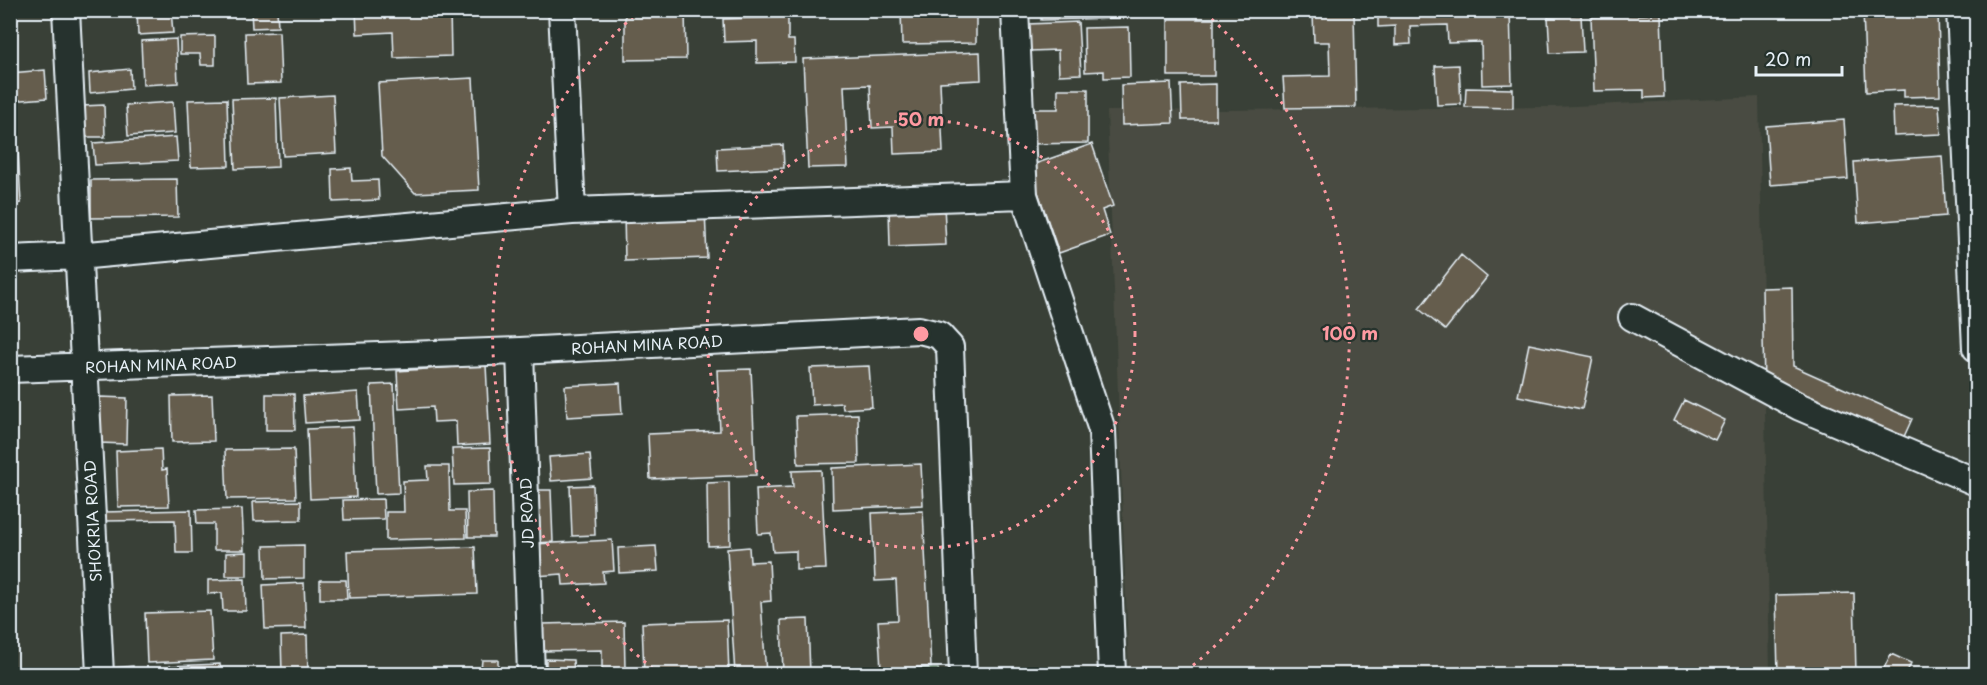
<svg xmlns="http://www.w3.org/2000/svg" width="1987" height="685" font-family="'Playpen Sans',sans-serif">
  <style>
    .built { fill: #494c42 }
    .green { fill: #547058; stroke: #9eb0a8; stroke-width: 1.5 }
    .building { fill: #655d4e; stroke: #e8f1f8; stroke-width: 1.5 }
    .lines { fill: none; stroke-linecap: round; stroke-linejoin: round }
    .street-casing { stroke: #e8f1f8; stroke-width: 30 }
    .street { stroke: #26332d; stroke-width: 26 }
    .ring { fill: none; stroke: #ff9aa2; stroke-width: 3; stroke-dasharray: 3 6 }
    .labels { text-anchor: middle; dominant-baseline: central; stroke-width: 4.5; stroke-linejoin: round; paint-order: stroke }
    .street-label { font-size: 15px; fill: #e8f1f8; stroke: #26332d }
    .centre { fill: #ff9aa2; stroke: #26332d; stroke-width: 3 }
    .ring-label { font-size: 18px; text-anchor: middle; font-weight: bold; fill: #ff9aa2; stroke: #26332d; stroke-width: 4.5; stroke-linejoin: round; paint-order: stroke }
  </style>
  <rect width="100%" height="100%" fill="#394037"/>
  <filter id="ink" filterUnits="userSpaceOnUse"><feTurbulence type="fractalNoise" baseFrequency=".0167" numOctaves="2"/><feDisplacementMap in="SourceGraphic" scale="12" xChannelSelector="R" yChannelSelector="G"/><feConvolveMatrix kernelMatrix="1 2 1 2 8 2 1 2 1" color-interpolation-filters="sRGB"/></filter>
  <g filter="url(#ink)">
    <!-- built -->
    <path class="built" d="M1759,97L1770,674H1129L1107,111L1555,107Z"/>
    <!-- green -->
    <path class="green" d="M938,668L939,674H814Z"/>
    <!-- building -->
    <path class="building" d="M137,10H171L173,33L138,35Z
      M251,10H277L278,27L252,28Z
      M356,10H450L451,56L394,58L393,32L357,34Z
      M625,10H685L686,59L625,60Z
      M737,10H787L788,13L737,14Z
      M901,10H976V43L902,44Z
      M1041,10H1118L1119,18L1041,20Z
      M1132,10H1211V13L1132,17Z
      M1378,10H1510L1512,84L1482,85L1481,42L1448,43L1447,25L1410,26L1411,44L1395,45V26L1378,27Z
      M1863,10H1938L1940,96L1904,97V90L1866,92Z
      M1354,12L1356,107L1285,108L1283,77L1330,76L1329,42H1314L1313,13Z
      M1661,14L1664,97L1644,98V90L1594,91L1591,17Z
      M1581,15L1583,52L1550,53L1548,17Z
      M788,17V40H794L795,62L757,63V41L724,42L723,19Z
      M1168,19H1214V76H1168Z
      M1078,22L1081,74L1059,75L1058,50L1030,51L1028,24Z
      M1129,27L1130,77L1104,78V71L1085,72L1084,28Z
      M279,32L281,83L247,84L245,33Z
      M215,36V65H201L200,54H180V37Z
      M176,39L178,83L143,85L141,41Z
      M980,52L981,80L940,82L943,152L894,154L893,127L872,128L870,85L844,86L848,167L808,168L803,59Z
      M1459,65L1461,104L1437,105L1435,66Z
      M130,69L131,89L90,93L89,73Z
      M45,70L47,98L10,101V73Z
      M473,78L479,190L415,193L382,156L378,83Z
      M1171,83L1173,123L1122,125L1121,85Z
      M1216,84V120H1182L1181,85Z
      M1466,88L1513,89V108L1465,107Z
      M1058,89H1088V143L1029,144V109H1058Z
      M333,95L336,153L283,156L280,98Z
      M276,98L278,167L235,169L232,99Z
      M227,99L229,166L191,167L188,100Z
      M173,102L175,133L128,136L126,105Z
      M104,105L105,137H83L82,106Z
      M1939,105L1941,134L1894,136L1893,106Z
      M10,115H16L21,203L10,204Z
      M1844,120L1848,179L1770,185L1766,126Z
      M176,137L178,161L95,165L93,143Z
      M1092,144L1113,206L1102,210L1110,235L1059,253L1029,166Z
      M783,145L784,168L718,171L717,148Z
      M1942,156L1946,216L1858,223L1854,162Z
      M351,168L352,181L378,180L379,200L333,202L332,169Z
      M177,179L178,217L91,218V180Z
      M944,205L946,245L890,247L889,208Z
      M705,210L707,258L625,261L624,213Z
      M1461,255L1487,277L1445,330L1419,309Z
      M1792,287L1793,366L1912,419L1902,441L1784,387L1786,384H1764L1762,288Z
      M1529,344L1593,357L1582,409L1518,396Z
      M486,365L490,444L457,446L456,421L434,422L433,407L399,409L397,371Z
      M869,366L872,407L843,409L842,403L812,405L810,368Z
      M751,369L756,475L650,479L648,434L720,431L717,370Z
      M620,383L622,414L567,417L565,386Z
      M394,384L399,493L376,494L371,385Z
      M358,392L360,420L305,423L303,396Z
      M266,394H294L295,430H266Z
      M212,395L214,441L172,442L171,396Z
      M100,397L127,398L126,444L99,443Z
      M1684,400L1725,420L1715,440L1674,420Z
      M858,414L859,463L798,464L796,416Z
      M353,427L356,497L310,499L307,429Z
      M490,448L491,484L454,485L452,449Z
      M161,449L162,470L167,469L169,506L118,507L116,451Z
      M294,449L296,498L227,499L225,450Z
      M590,454L592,478L551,481L549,457Z
      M921,464L923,505L833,509L832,468Z
      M427,466H449L450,511H465L466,538L386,540V512H404L403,481L428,480Z
      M821,470L826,569L796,570V551L773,552L771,533L758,534L756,489L793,487L792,471Z
      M729,482L730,545L708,546L707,483Z
      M593,485L595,535L572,536L570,486Z
      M532,490H551L553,542L534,543Z
      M493,491L494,537H468L467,492Z
      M383,499L384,519L344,520L343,500Z
      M301,501V520L254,521L253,502Z
      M242,509L244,550H214V524H197L196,510Z
      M191,510L192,553H176L175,520L104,521L103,512Z
      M923,511L931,667L881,669L878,621L898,620L896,580L875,581L872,513Z
      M612,540L614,571L603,572L604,583L563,585L562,574L536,576L534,544Z
      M304,545V578L265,579L264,546Z
      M656,546L658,571L619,573L618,548Z
      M475,547L477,594L349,598L347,551Z
      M749,547L750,562L769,561L771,601L761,602L766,674H735L727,549Z
      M247,552V576H226V553Z
      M245,579L246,611H223L222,593L208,594V580Z
      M320,580H346L347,599H320Z
      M304,583L306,628L265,629L263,585Z
      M1854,593L1856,674H1778L1776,595Z
      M210,611L213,660L147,663L145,613Z
      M808,619L810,674H783L781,620Z
      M727,620L729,674H644L642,623Z
      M624,622L625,669L602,670V650L543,651L542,624Z
      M307,635L308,674H282L281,636Z
      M1891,654L1911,663L1906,674H1881Z
      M546,659L573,660L574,674H546Z
      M482,660H498V674H460V670H481Z
      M220,664L221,674H170V666Z
      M133,666V674H114L113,668Z"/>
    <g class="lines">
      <!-- street casing -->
      <g class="street-casing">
        <path id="street" d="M66,10L100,674
          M562,10L572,211
          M1015,10L1024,195L1102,430L1112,674
          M1960,10L1976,348
          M10,259L78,256L572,211L1024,195
          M1632,317L1800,407L1976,482
          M520,351L531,674
          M10,369L520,351L919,330L939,335L950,347L963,674"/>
      </g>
      <!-- street -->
      <use href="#street" class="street"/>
    </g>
  </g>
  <!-- distance rings -->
  <g class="ring">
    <circle cx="921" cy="334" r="214"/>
    <path d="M660 674A429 429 0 0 1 637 13M1205 13A429 429 0 0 1 1182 674"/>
  </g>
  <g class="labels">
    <!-- street labels -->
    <g class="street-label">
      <text transform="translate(647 344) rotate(-3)">ROHAN MINA ROAD</text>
      <text transform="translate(161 364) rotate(-2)">ROHAN MINA ROAD</text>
      <text transform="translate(526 513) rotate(-92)">JD ROAD</text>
      <text transform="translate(92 521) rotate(-93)">SHOKRIA ROAD</text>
    </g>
  </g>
  <circle cx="921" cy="334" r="9" class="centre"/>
  <g class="ring-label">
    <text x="921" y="126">50 m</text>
    <text x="1350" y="340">100 m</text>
  </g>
  <!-- margin -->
  <rect width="1987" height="685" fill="none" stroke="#26332d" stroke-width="36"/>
  <rect x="18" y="18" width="1951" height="649" fill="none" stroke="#e8f1f8" stroke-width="2" filter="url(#ink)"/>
  <!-- scale -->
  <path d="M1756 66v9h86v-9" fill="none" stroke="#e8f1f8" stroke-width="3"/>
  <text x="1765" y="66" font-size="18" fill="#e8f1f8" stroke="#26332d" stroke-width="4.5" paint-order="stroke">20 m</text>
</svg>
